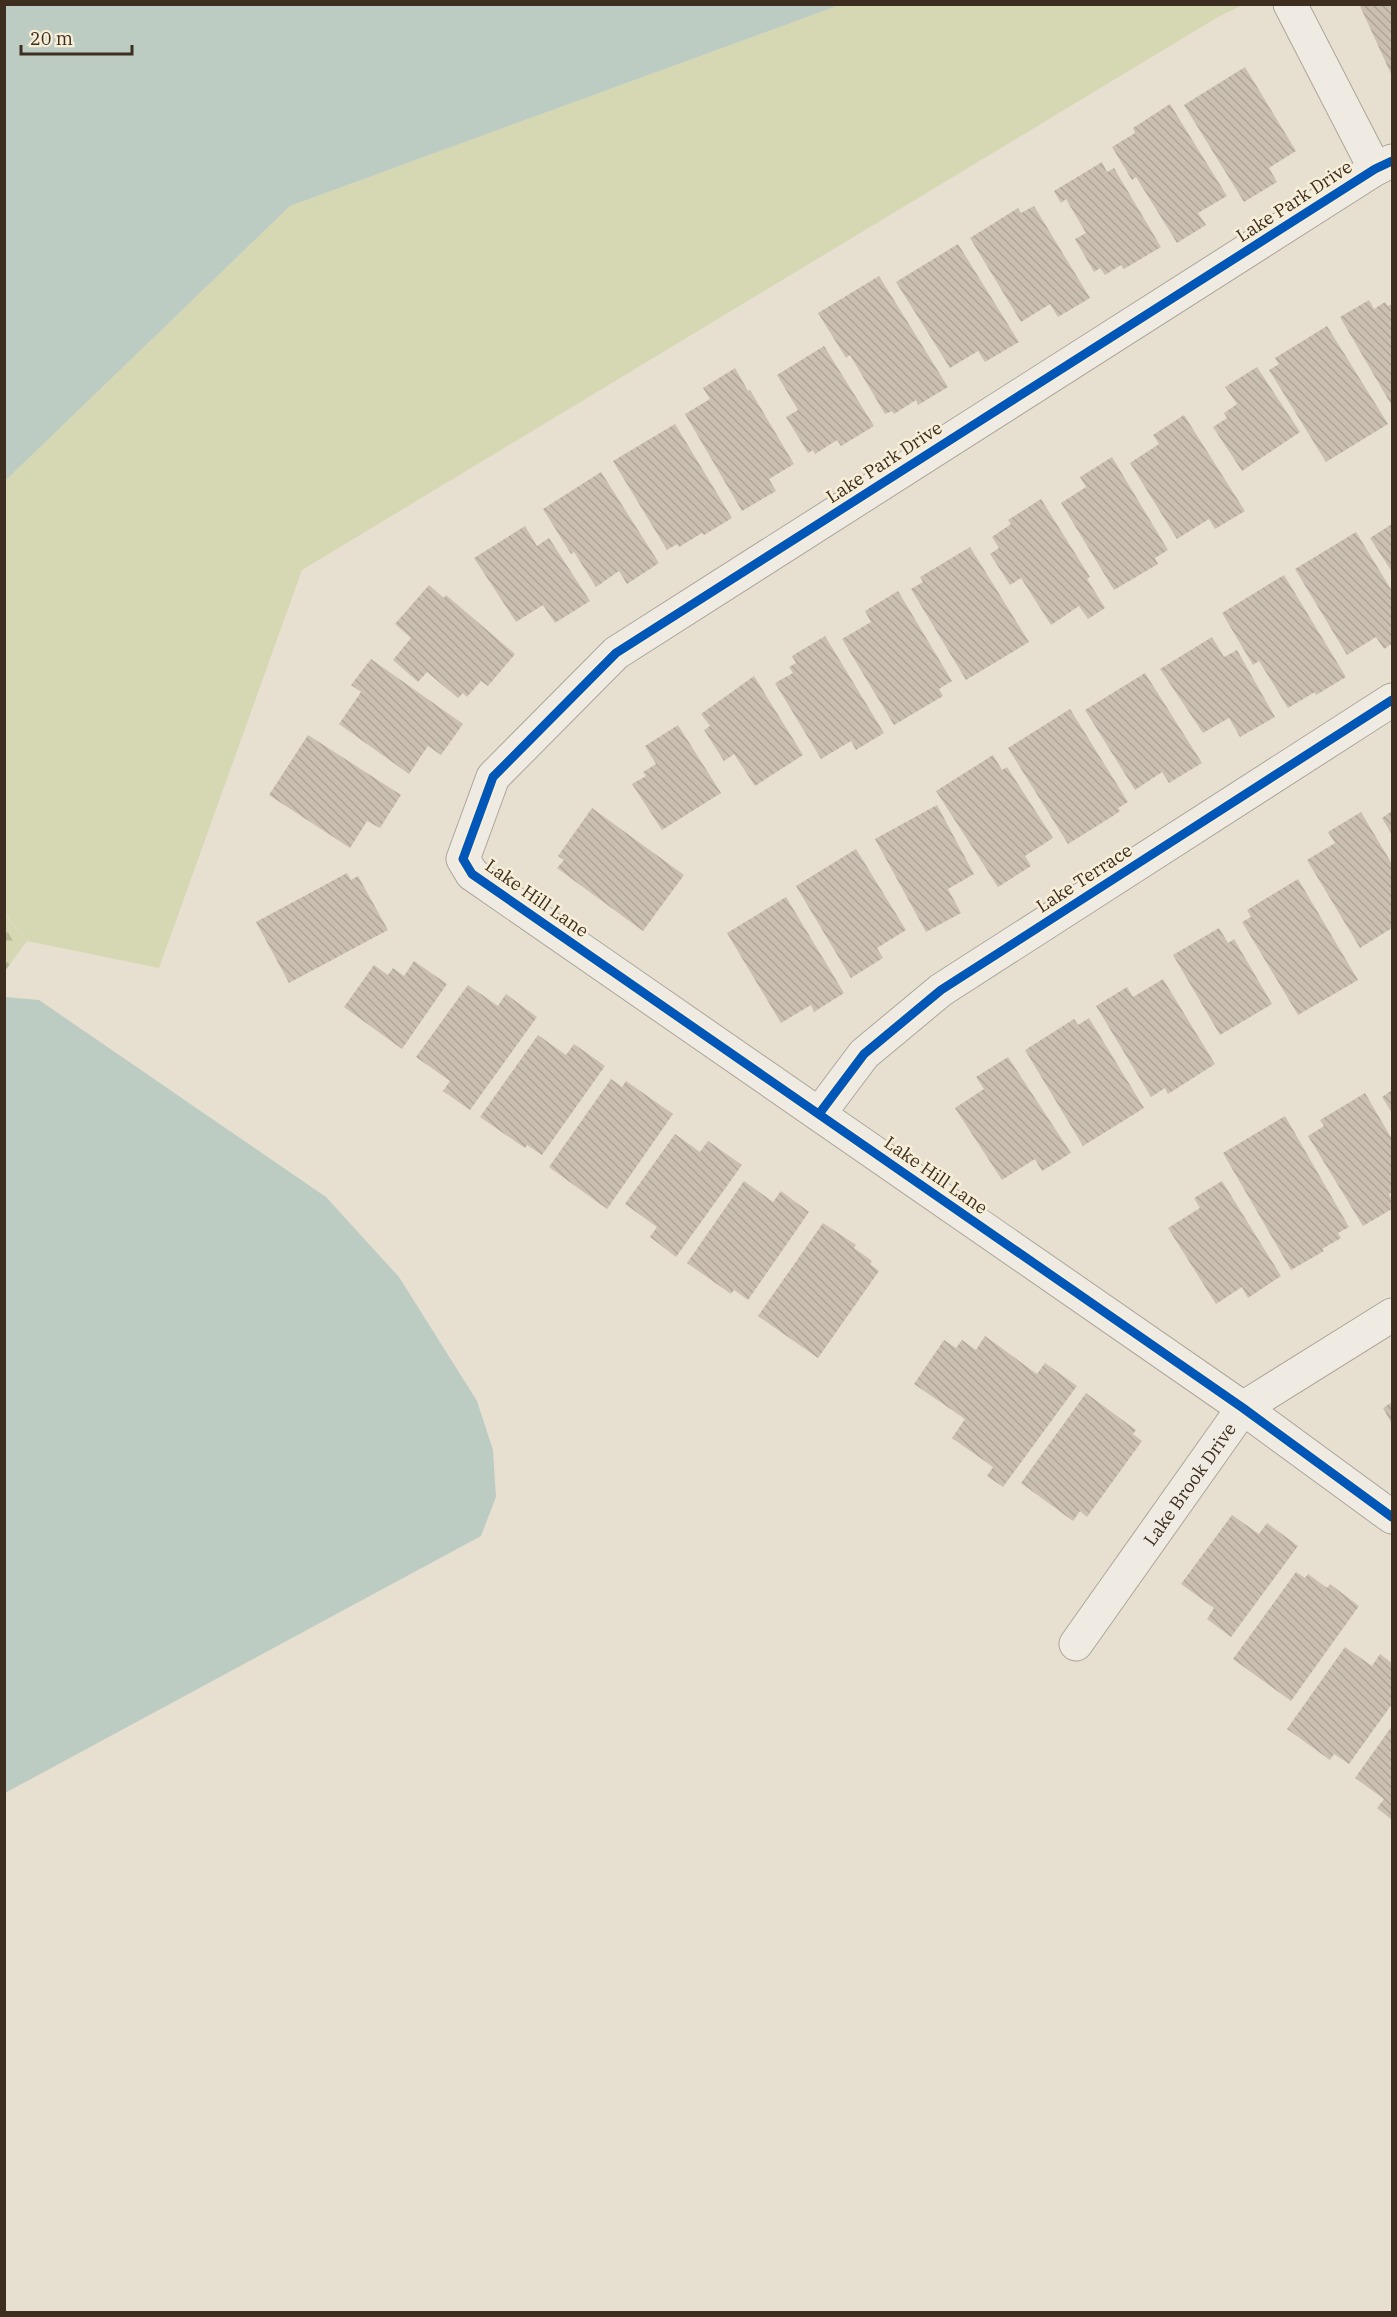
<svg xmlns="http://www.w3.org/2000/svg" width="1397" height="2317" font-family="'IBM Plex Serif',serif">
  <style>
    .forest { fill: url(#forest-firs) }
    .green { fill: #d6d7b3 }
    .water { fill: #bcccc2 }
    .building { fill: url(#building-back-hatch) }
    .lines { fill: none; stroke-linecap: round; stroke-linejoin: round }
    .street-casing { stroke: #ada599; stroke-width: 35 }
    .street { stroke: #efebe3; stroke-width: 33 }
    .cycleway-casing { stroke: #f7eed8; stroke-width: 13 }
    .cycleway { stroke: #0057b8; stroke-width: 9 }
    .labels { text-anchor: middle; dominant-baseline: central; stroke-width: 5; stroke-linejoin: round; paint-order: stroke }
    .street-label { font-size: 18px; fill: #3d2e20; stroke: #f7eed8 }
  </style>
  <defs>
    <pattern id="forest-firs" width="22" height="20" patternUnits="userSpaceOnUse" patternTransform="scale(1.5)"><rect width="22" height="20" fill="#d6d7b3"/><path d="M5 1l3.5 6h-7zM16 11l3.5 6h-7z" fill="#b9b99a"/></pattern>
    <pattern id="building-back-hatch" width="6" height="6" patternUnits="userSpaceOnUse" patternTransform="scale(1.5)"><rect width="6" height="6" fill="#cbbfb2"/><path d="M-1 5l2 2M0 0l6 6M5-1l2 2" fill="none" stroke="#afa499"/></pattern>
  </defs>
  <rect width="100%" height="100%" fill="#e7e0d1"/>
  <!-- forest -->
  <path class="forest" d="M4,914L27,941L5,971H4Z"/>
  <!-- green -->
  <path class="green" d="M840,5H1243L1218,17L302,570L159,968L27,941L5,914V481L290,206Z"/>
  <!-- water -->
  <path class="water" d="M5,4H840V5L290,206L5,481Z
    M5,997L39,1000L326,1197L399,1277L477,1401L493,1450L496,1497L481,1536L5,1793Z"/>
  <!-- building -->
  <path class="building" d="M1364,4H1392V76L1360,6Z
    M1245,67L1296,151L1269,168L1277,182L1244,202L1184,105Z
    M1170,104L1227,196L1198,213L1206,225L1177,243L1136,177L1132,180L1112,147L1135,133L1133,128Z
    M1102,162L1107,172L1114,168L1161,247L1124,269L1121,265L1105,275L1100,268L1094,272L1075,239L1086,233L1066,199L1061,203L1054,191Z
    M1034,206L1090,298L1058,317L1050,304L1021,322L970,238L1018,208L1021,213Z
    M958,244L1019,342L985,362L978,351L950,368L896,282Z
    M879,276L948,387L918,405L916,400L894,414L892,411L885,414L850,355L846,358L818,313Z
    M1369,300L1374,309L1385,302L1388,306L1392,304V406L1340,317Z
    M1327,326L1388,424L1326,462L1269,370L1279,364L1275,358Z
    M824,346L874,426L841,446L837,440L815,454L813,450L808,453L786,417L798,410L777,375Z
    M1257,367L1300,432L1242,471L1213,427L1227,418L1224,413L1237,404L1225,387Z
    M735,368L748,391L750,390L794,464L769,479L776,491L742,511L685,414L710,399L703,388Z
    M1184,415L1245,511L1215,529L1209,519L1177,539L1130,463L1159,444L1153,435Z
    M675,424L732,518L704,535L702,533L679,547L677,544L667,550L613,461Z
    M1112,457L1168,550L1155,558L1158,564L1114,590L1061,503L1086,487L1080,477Z
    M601,472L659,563L627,584L619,571L596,587L574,552L571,554L543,509Z
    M1041,499L1090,577L1087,579L1105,608L1088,619L1079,606L1051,625L1021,578L1010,585L990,554L999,548L992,537L1011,524L1008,520Z
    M1392,524V572L1370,538Z
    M525,526L537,546L549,538L590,601L555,623L543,605L516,622L474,558Z
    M1356,532L1392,591V644L1384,649L1376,637L1347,655L1295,569Z
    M970,547L1029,642L966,680L911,589L923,582L920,577Z
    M1284,575L1346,677L1316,695L1315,692L1288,708L1259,661L1253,665L1222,613Z
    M429,585L444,598L446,595L515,654L488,686L481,681L467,697L463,693L458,698L427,672L418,682L393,660L411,638L395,624Z
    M898,591L952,681L939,689L943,696L894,725L842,639L871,622L865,611Z
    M825,636L884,733L856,750L851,741L821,759L775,683L793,673L789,667L796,663L792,656Z
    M1212,637L1224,657L1237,650L1275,717L1240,737L1229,718L1203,733L1160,669Z
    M371,659L463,724L441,755L428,746L409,774L339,724L361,692L351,685Z
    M1145,673L1202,763L1169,783L1162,772L1135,790L1085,710Z
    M754,676L803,755L755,786L734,754L724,761L704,730L710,726L701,714Z
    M1070,709L1128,802L1118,808L1120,811L1113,816L1068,844L1008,748Z
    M678,725L721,793L662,830L632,784L646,776L643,772L656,764L645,746Z
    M308,735L401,795L380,828L367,821L350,848L269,795Z
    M993,755L1002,770L1007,767L1053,838L1025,856L1031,866L998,887L936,791Z
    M937,805L974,874L948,889L961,913L926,932L875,839Z
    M592,808L684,875L643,931L557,868L564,860L558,856Z
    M1392,811V835L1382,818Z
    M1361,812L1392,864V928L1360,948L1307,860L1335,843L1328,832Z
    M856,849L906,930L877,948L883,958L851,978L796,886Z
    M347,873L351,880L358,876L388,930L289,983L256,922Z
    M1298,879L1358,980L1298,1015L1242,922L1251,917L1247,910Z
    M786,897L844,993L814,1012L811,1005L781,1023L727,933Z
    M1219,928L1228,943L1234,939L1272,1004L1220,1035L1173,955Z
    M414,961L447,984L402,1049L344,1007L374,965L388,975L393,968L404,976Z
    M1163,979L1215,1064L1168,1094L1165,1088L1151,1097L1096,1006L1127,987L1133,997Z
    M468,985L498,1006L506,994L537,1017L470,1110L443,1091L450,1081L416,1057Z
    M1089,1018L1144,1108L1083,1146L1025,1050L1074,1019L1078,1025Z
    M538,1035L566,1055L574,1044L605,1066L542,1155L527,1145L525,1148L480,1117Z
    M1008,1057L1071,1153L1042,1171L1035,1159L1002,1180L955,1108L984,1089L976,1077Z
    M611,1079L622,1087L626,1081L673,1114L607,1209L549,1167Z
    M1392,1090V1113L1382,1097Z
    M1365,1093L1392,1139V1192L1389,1194L1392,1200V1209L1363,1226L1308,1136L1324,1126L1320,1120Z
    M1285,1116L1349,1227L1338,1233L1341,1238L1322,1249L1324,1251L1291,1270L1223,1153Z
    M675,1134L700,1152L708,1141L742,1165L676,1257L650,1237L657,1227L625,1204Z
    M744,1181L773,1202L781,1191L809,1212L748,1300L734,1290L731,1294L687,1263Z
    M1222,1181L1281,1276L1248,1298L1242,1287L1216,1304L1168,1228L1200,1208L1194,1198Z
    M823,1223L856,1245L854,1248L872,1261L870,1264L879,1271L818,1358L758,1316Z
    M985,1336L1037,1374L1045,1363L1077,1386L1003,1487L987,1476L993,1467L952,1438L965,1419L914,1384L944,1340L956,1348L962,1340L976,1350Z
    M1086,1393L1136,1430L1133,1434L1142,1441L1087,1517L1080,1511L1073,1521L1021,1483Z
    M1392,1402V1424L1383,1408Z
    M1232,1515L1259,1534L1267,1523L1298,1546L1231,1637L1207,1619L1214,1608L1181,1584Z
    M1296,1572L1305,1578L1308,1574L1327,1588L1330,1584L1359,1606L1291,1701L1233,1659Z
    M1345,1647L1372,1666L1380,1654L1392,1663V1704L1349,1764L1334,1754L1330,1760L1287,1729Z
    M1392,1726V1820L1377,1808L1384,1799L1355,1778Z"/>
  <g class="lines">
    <!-- street casing -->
    <g class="street-casing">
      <g id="street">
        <path d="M1290,4L1375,169"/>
        <path d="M1392,161L1375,169L616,653L493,777L463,859L472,874L1243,1408L1392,1517"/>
        <path d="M819,1114L864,1054L941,990L1392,700"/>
        <path id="s1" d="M1076,1644L1243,1408L1392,1315"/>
      </g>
    </g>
    <!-- street -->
    <use href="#street" class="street"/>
    <!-- cycleway casing -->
    <g class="cycleway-casing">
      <path id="cycleway" d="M1392,161L1375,169L616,653L493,777L463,859L472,874L1243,1408L1392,1517
        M819,1114L864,1054L941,990L1392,700"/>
    </g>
    <!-- cycleway -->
    <use href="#cycleway" class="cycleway"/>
  </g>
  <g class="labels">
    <!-- street labels -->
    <g class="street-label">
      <text transform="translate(1294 201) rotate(-33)">Lake Park Drive</text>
      <text transform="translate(884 462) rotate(-33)">Lake Park Drive</text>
      <text transform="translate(1084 878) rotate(-33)">Lake Terrace</text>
      <text transform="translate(537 898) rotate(35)">Lake Hill Lane</text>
      <text transform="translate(936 1175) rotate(35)">Lake Hill Lane</text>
      <text stroke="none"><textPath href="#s1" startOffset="196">Lake Brook Drive</textPath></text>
    </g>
  </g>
  <!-- border -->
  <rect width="1397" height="2317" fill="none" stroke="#3d2e20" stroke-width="12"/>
  <!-- scale -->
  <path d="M21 45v9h111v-9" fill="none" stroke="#3d2e20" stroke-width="3"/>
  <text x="30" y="45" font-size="18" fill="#3d2e20" stroke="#f7eed8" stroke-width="4.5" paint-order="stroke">20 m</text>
</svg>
